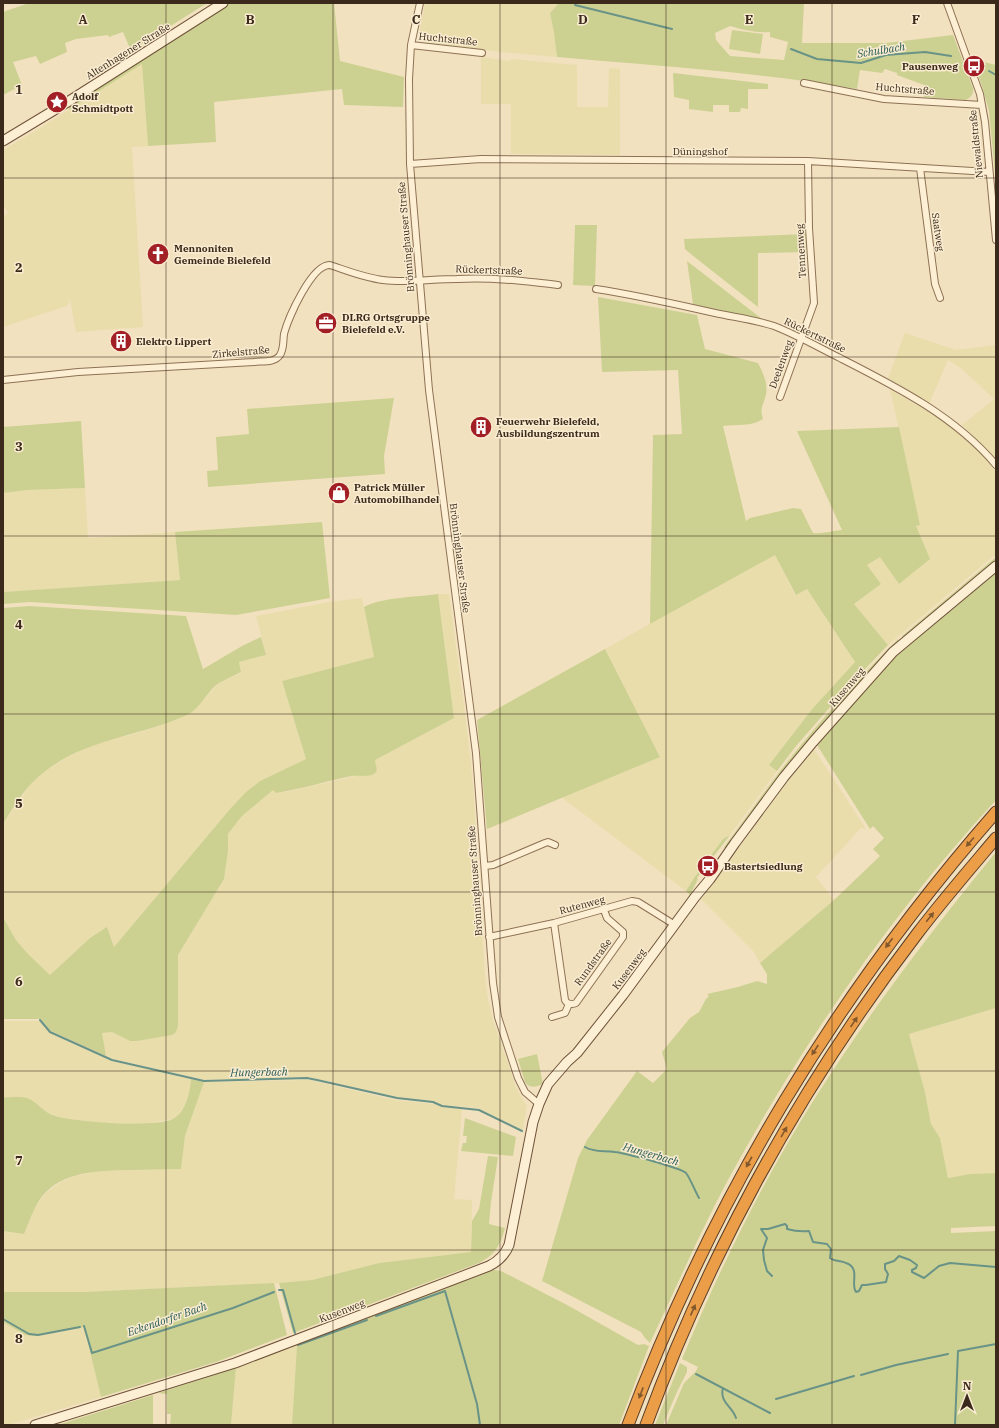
<svg xmlns="http://www.w3.org/2000/svg" width="999" height="1428" font-family="'IBM Plex Serif',serif">
  <style>
    .farmland { fill: #e9ddac }
    .green { fill: #ccd192; fill-rule: evenodd }
    .lines { fill: none; stroke-linecap: round; stroke-linejoin: round }
    .stream { stroke: #699387; stroke-width: 2 }
    .street-casing { stroke: #8d7155; stroke-width: 8 }
    .secondary-casing { stroke: #6f5239; stroke-width: 11 }
    .highway-casing { stroke: #5a3f2a; stroke-width: 13 }
    .street { stroke: #fcefd3; stroke-width: 6 }
    .secondary { stroke: #fcefd3; stroke-width: 9 }
    .highway { stroke: #eb9d47; stroke-width: 11 }
    .oneway { fill: #81582d }
    .grid { fill: none; stroke: #3b2a1c; stroke-width: 1; stroke-opacity: 0.55 }
    .labels { text-anchor: middle; dominant-baseline: central; stroke-width: 3; stroke-linejoin: round; paint-order: stroke }
    .street-label { font-size: 10px; fill: #3b2a1c; stroke: #f9ecd0 }
    .poi-label { font-size: 10px; font-weight: bold; fill: #3b2a1c; stroke: #f9ecd0; text-anchor: start }
    .water-label { font-size: 11px; font-style: italic; fill: #295c57; stroke: #f9ecd0 }
    .grid-label { font-size: 13px; text-anchor: middle; font-weight: bold; fill: #3b2a1c; stroke: #f9ecd0; stroke-width: 3; stroke-linejoin: round; paint-order: stroke }
  </style>
  <rect width="100%" height="100%" fill="#f2e1bf"/>
  <!-- farmland -->
  <path class="farmland" d="M425,3H559L550,13L554,33L557,57L511,53L428,43L419,35Z
    M481,57L510,61L511,59L577,65V107H608L609,68L620,69V155L511,154V104H481Z
    M142,63L148,146L132,147L143,327L76,332L70,300L67,306L3,327V216L8,213L3,204V150L40,128Z
    M905,333L956,350L996,345V459L962,425L994,399L962,369L948,360L929,404L888,378Z
    M890,389L937,417L956,431L985,458L996,471V554L888,645L854,604L881,584L867,565L880,556L899,584L916,526L920,525Z
    M85,488L88,538L175,532L180,580L3,592V493L28,490Z
    M775,554L795,595L807,589L855,662L813,708L770,764L777,771L730,835L723,839L694,878L686,891L561,797L660,757L605,649Z
    M438,594H449L466,721L473,784L485,976L488,999L493,1020L516,1087L522,1099L527,1105L523,1130L478,1108L444,1105L433,1102L398,1097L308,1077L205,1080L113,1059L106,1056L101,1033L112,1032L130,1041L172,1035L178,1026V955L224,879L228,851V834L242,816L273,789L276,793L286,792L356,776L375,760L454,718Z
    M362,598L374,657L282,681L306,759L260,781L246,792L230,809L114,947L111,937L90,938L50,975L28,954L16,940L3,917V824L31,784L44,772L64,759L90,746L148,730L186,716L194,710L219,683L241,673L239,662L266,655L256,616L329,602Z
    M814,749L866,829L861,828L816,877L834,900L760,963L755,954V953L701,899L788,781Z
    M996,1008V1173L970,1174L948,1178L940,1138L931,1124L925,1092L909,1034Z
    M3,1021H41L52,1034L112,1061L191,1079L189,1094L184,1107L177,1116L173,1119L145,1124L90,1122L54,1116L43,1110L28,1098L3,1097Z
    M310,1080L395,1100L434,1104L443,1107L462,1109L454,1199L472,1200L471,1252L379,1263L312,1280L279,1283L83,1292H3V1231L24,1234L35,1207L47,1192L61,1182L75,1176L99,1171L181,1169L185,1136L204,1082Z
    M3,1322L25,1335L34,1336L84,1327L101,1397L8,1425H3Z
    M297,1345L292,1425H231L236,1368Z"/>
  <!-- green -->
  <path class="green" d="M29,3H207L131,51L123,32L109,37L108,35L76,39L65,43L67,52L40,64L36,56L13,62L22,85L3,95V12Z
    M230,3H334L340,61L404,77L403,107L344,105L342,89L214,102L216,142L148,146L142,64L69,110L70,105Z
    M559,3H804L802,43H886L953,35L973,88C974,94 971,97 966,100L924,97V85L897,75V73L885,69L882,73L860,70L857,89C758,72 657,66 557,57L554,33L550,13ZM730,26C744,30 756,33 770,32V37L788,42L784,60L730,56L716,40L715,33Z
    M732,30L763,34L760,54L729,49Z
    M972,59L996,65V183L989,111L982,86Z
    M673,73L768,84V89H748V109L741,108L740,112H729V105H713V112L689,109V100L674,97Z
    M575,225H597L595,286L573,285Z
    M806,234L807,252L758,253V307L692,255L685,249L684,239Z
    M687,261L766,322L693,304Z
    M598,297L697,315L705,349L758,363C763,373 768,382 766,394C764,405 759,407 763,419C751,427 737,424 723,426L746,521L750,518L793,508L801,509L813,533C822,534 832,531 842,530L797,431L899,427L920,525L916,526L930,559L899,584L880,557L867,565L881,584L854,604L888,645L846,689L796,746L777,771L769,765L813,708L855,662L807,589L796,595L775,555L650,624L653,435L682,434L678,370L602,372Z
    M394,398L384,456L385,474L208,487L207,471L218,470L216,437L249,434L247,409Z
    M81,421L85,488L28,490L3,493V427Z
    M322,522L330,598L236,615L30,602L3,604V592L180,580L175,532Z
    M996,557V562L907,636L903,637L902,636Z
    M996,570V800C891,914 803,1043 729,1178C700,1232 676,1288 650,1343L645,1338L641,1332L542,1281L578,1158L587,1140L637,1071L653,1083L667,1069L662,1052L690,1018L699,1012L706,999L709,996L707,994L738,987L757,981L767,984V974L760,963L834,900L880,856L873,849L884,838L873,826L870,829L817,745L816,742L895,655Z
    M438,594L454,718L375,760C375,764 378,769 376,772C372,778 358,775 352,776C326,781 302,789 276,793L273,790L242,816L228,834V851L224,879L178,955V1026L176,1032L172,1035L137,1041H130L112,1032L102,1033L106,1056L49,1030L41,1019H3V917L16,940L28,954L50,975L90,938L107,927L114,947L230,809L246,792L260,781L306,759L282,681L374,657L364,607C382,597 418,597 438,594Z
    M29,606L186,616L203,669L242,646L261,637L266,655L239,662L241,672C234,676 226,679 219,683C206,692 200,710 185,716C132,739 73,740 31,784C20,796 12,810 3,824V608Z
    M898,639L899,642L726,849L724,847C743,822 761,796 780,771C816,725 856,681 898,639Z
    M605,649L660,757L487,829L477,720Z
    M730,835L697,878L698,879L690,895L686,891L694,878L723,839Z
    M996,852V1008L909,1034L925,1092L931,1124L940,1138L948,1178L970,1174L996,1173V1226L951,1228V1233L996,1231V1425H666L684,1383L696,1371L698,1367L682,1359C720,1268 764,1178 817,1095C871,1010 932,930 996,852Z
    M537,1054L543,1084C536,1087 530,1089 525,1082L518,1059Z
    M191,1079L204,1082L185,1136L181,1169C165,1169 148,1170 132,1170C102,1171 70,1170 47,1191C35,1202 30,1220 24,1234L3,1231V1097C11,1098 20,1096 27,1098C35,1100 44,1113 55,1116C76,1122 154,1128 173,1119C186,1112 190,1092 191,1079Z
    M465,1118L516,1137L513,1156L461,1151L463,1143H466L467,1136H463Z
    M488,1156L498,1157L491,1202L489,1224L505,1228C501,1244 495,1255 479,1263L293,1333L279,1283L312,1280L379,1263L471,1252L472,1221L479,1209Z
    M494,1270L501,1271L569,1306L638,1345L644,1344L649,1346L619,1425H292L297,1345Z
    M274,1283L287,1335L216,1362L101,1397L84,1327L34,1336L25,1335L3,1322V1292H83Z
    M680,1363L687,1367V1372L677,1392L663,1425H655Z
    M236,1368L231,1425H170L171,1414H167V1394L158,1393Z
    M153,1395V1425H58L64,1423Z"/>
  <g class="lines">
    <!-- stream -->
    <path class="stream" d="M575,5L672,29
      M791,49L817,59L861,63L886,55L925,52L951,56
      M989,71L996,75
      M40,1020L50,1032L112,1060L191,1078L204,1081L307,1078L317,1080L397,1098L433,1102L442,1106L479,1110L522,1131
      M585,1147C595,1153 604,1150 615,1152C625,1153 681,1168 686,1173C690,1178 695,1191 699,1198
      M761,1229H768L785,1224L787,1226V1229C794,1231 801,1232 809,1231L813,1242L827,1244L831,1249L830,1258C835,1262 841,1260 846,1263C861,1268 850,1284 856,1292L859,1291L862,1285H866L886,1282L888,1274L885,1269V1264L894,1261L899,1256L910,1260L917,1265L916,1268L912,1270V1272L924,1278L939,1266L950,1263L996,1267
      M761,1229L767,1238L763,1250L764,1260L767,1271L772,1276
      M279,1290H283L295,1333
      M376,1316L445,1291L477,1404L480,1425
      M3,1319L29,1334L38,1335L80,1327
      M84,1326L92,1353L233,1308L274,1292
      M298,1345L367,1320
      M696,1374L770,1413
      M861,1375L896,1365L948,1354
      M723,1388C719,1402 733,1407 736,1418
      M776,1399L854,1376
      M955,1425L958,1351L996,1344"/>
    <!-- street casing -->
    <g class="street-casing">
      <path id="street" d="M420,3L411,45L409,79L410,164L429,390L476,753L493,983L498,1017L518,1078L525,1092L539,1104
        M947,3L980,94L985,122L996,240
        M411,45L482,53
        M804,83L884,99L982,105
        M410,164L481,159L808,161L989,172
        M920,168L935,284L940,298
        M596,289C636,295 675,304 715,313C733,317 757,320 774,326C797,335 818,347 840,358C895,386 955,416 996,465
        M3,380L78,372L254,362C262,361 275,363 280,355C284,349 283,341 284,334C288,318 312,264 330,265C348,271 365,278 383,280C408,283 432,279 457,279C491,277 524,281 558,285
        M780,397L814,303L809,228L808,161
        M485,866L493,865L545,843L548,842L555,845
        M554,923L565,1000C567,1004 572,1005 576,1003L623,937V932L607,918L604,910
        M489,937L554,923L632,901L638,902L675,925
        M552,1017L565,1013L569,1004"/>
    </g>
    <!-- secondary casing -->
    <g class="secondary-casing">
      <path id="secondary" d="M3,141L66,103L223,3
        M35,1425L235,1363L489,1266C499,1261 505,1255 509,1245L533,1122L539,1104L548,1084L567,1062L577,1053L623,995L695,897L710,879L735,843L784,777L813,742L893,652L996,566"/>
    </g>
    <!-- highway casing -->
    <g class="highway-casing">
      <path id="highway" d="M628,1425C714,1197 835,996 996,812
        M646,1425C711,1249 803,1083 917,934C942,901 969,870 996,838"/>
    </g>
    <!-- street -->
    <use href="#street" class="street"/>
    <!-- secondary -->
    <use href="#secondary" class="secondary"/>
    <!-- highway -->
    <use href="#highway" class="highway"/>
  </g>
  <!-- one-way arrows -->
  <defs><path id="oneway-solid" d="M-6-.8H1V-3.2L6.5 0L1 3.2V.8H-6Z"/></defs>
  <g class="oneway">
    <use href="#oneway-solid" transform="translate(970 842) rotate(131)"/>
    <use href="#oneway-solid" transform="translate(930 917) rotate(-51)"/>
    <use href="#oneway-solid" transform="translate(889 943) rotate(127)"/>
    <use href="#oneway-solid" transform="translate(854 1022) rotate(-56)"/>
    <use href="#oneway-solid" transform="translate(815 1050) rotate(123)"/>
    <use href="#oneway-solid" transform="translate(784 1132) rotate(-60)"/>
    <use href="#oneway-solid" transform="translate(749 1162) rotate(119)"/>
    <use href="#oneway-solid" transform="translate(693 1310) rotate(-66)"/>
    <use href="#oneway-solid" transform="translate(641 1393) rotate(111)"/>
  </g>
  <!-- grid -->
  <path class="grid" d="M166,3V1425M333,3V1425M500,3V1425M666,3V1425M832,3V1425M3,178H996M3,357H996M3,536H996M3,714H996M3,892H996M3,1071H996M3,1250H996"/>
  <!-- icons -->
  <defs>
    <g id="bus-disc" transform="scale(1.15)"><circle r="9.5" fill="#a21f25" stroke="#f9ecd0"/><path d="M-5-6H5V4H4V6H2V4H-2V6H-4V4H-5ZM-3.5-4V0h7V-4ZM-3.5 1.2v1.5H-2V1.2ZM2 1.2v1.5H3.5V1.2Z" fill="#fff"/></g>
    <g id="sight-disc" transform="scale(1.15)"><circle r="9.5" fill="#a21f25" stroke="#f9ecd0"/><path d="M0-6L1.8-2.2L6-1.7L2.9 1.2L3.7 5.4L0 3.3L-3.7 5.4L-2.9 1.2L-6-1.7L-1.8-2.2Z" fill="#fff"/></g>
    <g id="church-disc" transform="scale(1.15)"><circle r="9.5" fill="#a21f25" stroke="#f9ecd0"/><path d="M-1.2-6h2.4v3.5h3.3v2.4h-3.3V6h-2.4V-.1h-3.3v-2.4h3.3Z" fill="#fff"/></g>
    <g id="office-disc" transform="scale(1.15)"><circle r="9.5" fill="#a21f25" stroke="#f9ecd0"/><path d="M-6-3h4V-5.5h4V-3h4V5H-6ZM-1-4.5V-3h2v-1.5ZM-6 0V1H6V0Z" fill="#fff"/></g>
    <g id="building-disc" transform="scale(1.15)"><circle r="9.5" fill="#a21f25" stroke="#f9ecd0"/><path d="M-4-6H4V6H1V3H-1V6H-4ZM-2.5-4.3h1.7v1.8h-1.7ZM.8-4.3h1.7v1.8H.8ZM-2.5-1h1.7V.8h-1.7ZM.8-1h1.7V.8H.8Z" fill="#fff"/></g>
    <g id="shop-disc" transform="scale(1.15)"><circle r="9.5" fill="#a21f25" stroke="#f9ecd0"/><path d="M-5-2.5h2.3a2.7 3.5 0 0 1 5.4 0H5L5.5 6h-11ZM-1.5-2.5h3a1.5 2.3 0 0 0-3 0Z" fill="#fff"/></g>
  </defs>
  <g fill-rule="evenodd">
    <use href="#bus-disc" x="974" y="66"/>
    <use href="#sight-disc" x="57" y="102"/>
    <use href="#church-disc" x="158" y="254"/>
    <use href="#office-disc" x="326" y="323"/>
    <use href="#building-disc" x="121" y="341"/>
    <use href="#building-disc" x="481" y="427"/>
    <use href="#shop-disc" x="339" y="493"/>
    <use href="#bus-disc" x="708" y="866"/>
  </g>
  <g class="labels">
    <!-- street labels -->
    <g class="street-label">
      <text transform="translate(448 39) rotate(6)">Huchtstraße</text>
      <text transform="translate(128 51) rotate(-32)">Altenhagener Straße</text>
      <text transform="translate(905 89) rotate(5)">Huchtstraße</text>
      <text transform="translate(976 144) rotate(-96)">Niewaldstraße</text>
      <text x="700" y="151">Düningshof</text>
      <text transform="translate(938 232) rotate(82)">Saatweg</text>
      <text transform="translate(406 237) rotate(-95)">Brönninghauser Straße</text>
      <text transform="translate(801 251) rotate(-93)">Tennenweg</text>
      <text transform="translate(489 270) rotate(2)">Rückertstraße</text>
      <text transform="translate(815 335) rotate(26)">Rückertstraße</text>
      <text transform="translate(241 352) rotate(-5)">Zirkelstraße</text>
      <text transform="translate(781 364) rotate(-70)">Deelenweg</text>
      <text transform="translate(460 558) rotate(83)">Brönninghauser Straße</text>
      <text transform="translate(847 687) rotate(-49)">Kusenweg</text>
      <text transform="translate(475 881) rotate(-94)">Brönninghauser Straße</text>
      <text transform="translate(582 905) rotate(-15)">Rutenweg</text>
      <text transform="translate(593 962) rotate(-54)">Rundstraße</text>
      <text transform="translate(629 969) rotate(-53)">Kusenweg</text>
      <text transform="translate(342 1311) rotate(-21)">Kusenweg</text>
    </g>
    <!-- poi labels -->
    <g class="poi-label">
      <text x="958" y="66" text-anchor="end">Pausenweg</text>
      <text x="72" y="96">Adolf<tspan x="72" dy="12">Schmidtpott</tspan></text>
      <text x="174" y="248">Mennoniten<tspan x="174" dy="12">Gemeinde Bielefeld</tspan></text>
      <text x="342" y="317">DLRG Ortsgruppe<tspan x="342" dy="12">Bielefeld e.V.</tspan></text>
      <text x="136" y="341">Elektro Lippert</text>
      <text x="496" y="421">Feuerwehr Bielefeld,<tspan x="496" dy="12">Ausbildungszentrum</tspan></text>
      <text x="354" y="487">Patrick Müller<tspan x="354" dy="12">Automobilhandel</tspan></text>
      <text x="724" y="866">Bastertsiedlung</text>
    </g>
    <!-- water labels -->
    <g class="water-label">
      <text transform="translate(881 50) rotate(-9)">Schulbach</text>
      <text transform="translate(259 1072) rotate(-1)">Hungerbach</text>
      <text transform="translate(651 1154) rotate(16)">Hungerbach</text>
      <text transform="translate(167 1319) rotate(-19)">Eckendorfer Bach</text>
    </g>
  </g>
  <g class="grid-label">
    <text x="83" y="24">A</text>
    <text x="250" y="24">B</text>
    <text x="416" y="24">C</text>
    <text x="583" y="24">D</text>
    <text x="749" y="24">E</text>
    <text x="916" y="24">F</text>
    <text x="19" y="94">1</text>
    <text x="19" y="272">2</text>
    <text x="19" y="451">3</text>
    <text x="19" y="629">4</text>
    <text x="19" y="808">5</text>
    <text x="19" y="986">6</text>
    <text x="19" y="1165">7</text>
    <text x="19" y="1343">8</text>
  </g>
  <!-- border -->
  <rect width="999" height="1428" fill="none" stroke="#3b2a1c" stroke-width="8"/>
  <!-- north arrow -->
  <g transform="translate(967 1396)" stroke="#f9ecd0" stroke-width="3" paint-order="stroke">
  <path d="M0-3L7 15L0 10L-7 15Z" fill="#3b2a1c"/>
  <text y="-6" font-size="11" font-weight="bold" text-anchor="middle" fill="#3b2a1c">N</text>
  </g>
</svg>
